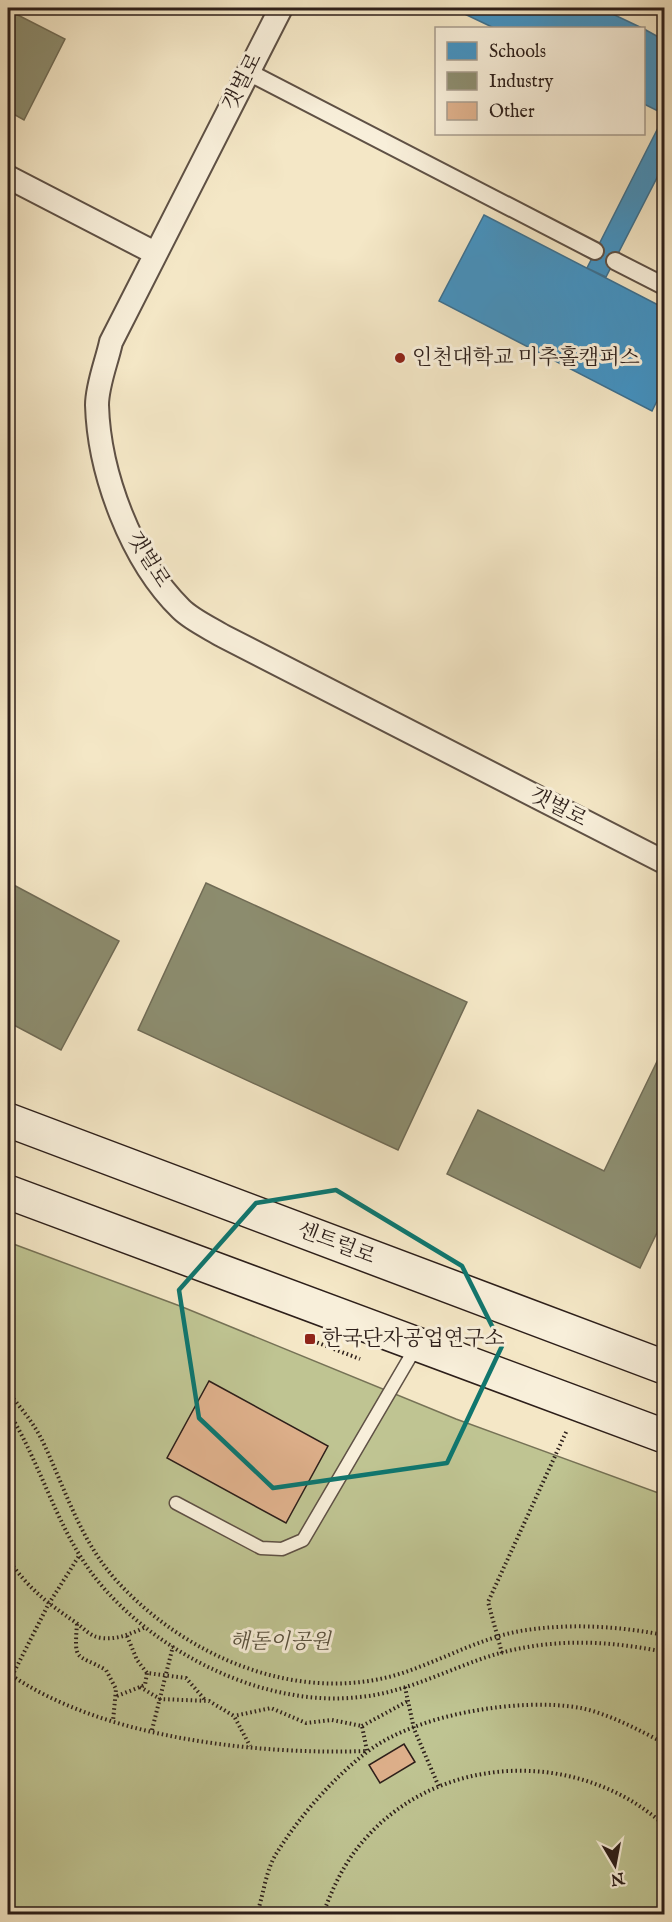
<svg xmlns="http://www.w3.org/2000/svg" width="672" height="1922" font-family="'IM FELL English','Noto Serif KR',serif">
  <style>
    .green { fill: #bfc492; stroke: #767256; stroke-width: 1.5 }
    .schools { fill: #4393c3; stroke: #3c7090; stroke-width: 1.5 }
    .industry { fill: #8c8c6e; stroke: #706b55; stroke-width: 1.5 }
    .building { fill: #ddaf8a; stroke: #2d1f1a; stroke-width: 1.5 }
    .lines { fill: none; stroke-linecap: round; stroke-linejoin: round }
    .service-casing { stroke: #5f5145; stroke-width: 15 }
    .pedestrian-casing { stroke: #5f5145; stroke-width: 20 }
    .minor-casing { stroke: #5f5145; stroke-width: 26 }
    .secondary-casing { stroke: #2d1f1a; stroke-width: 36 }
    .path { stroke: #2d1f1a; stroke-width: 4; stroke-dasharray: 1.5 3; stroke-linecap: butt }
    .service { stroke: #f8efda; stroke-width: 12 }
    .pedestrian { stroke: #f8efda; stroke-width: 16 }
    .minor { stroke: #f8efda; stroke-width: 22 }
    .secondary { stroke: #f8efda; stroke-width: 33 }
    .marked { fill: none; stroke: #0f766e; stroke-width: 4.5; stroke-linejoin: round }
    .poi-dot { fill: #8f2418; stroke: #f8efda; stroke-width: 2 }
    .labels { text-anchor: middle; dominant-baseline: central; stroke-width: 6; stroke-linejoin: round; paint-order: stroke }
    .street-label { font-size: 21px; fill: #2d1f1a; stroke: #f8efda }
    .poi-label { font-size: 21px; fill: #2d1f1a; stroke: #f8efda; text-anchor: start }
    .park-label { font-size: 21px; font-style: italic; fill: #59513e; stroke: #f8efda }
  </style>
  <rect width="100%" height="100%" fill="#f4e7c6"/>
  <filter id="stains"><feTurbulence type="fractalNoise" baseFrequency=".00333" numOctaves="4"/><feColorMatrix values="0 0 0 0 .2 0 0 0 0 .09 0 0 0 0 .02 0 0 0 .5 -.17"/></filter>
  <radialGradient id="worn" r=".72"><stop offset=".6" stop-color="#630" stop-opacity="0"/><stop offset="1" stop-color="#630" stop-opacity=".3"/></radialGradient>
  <!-- green -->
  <path class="green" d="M8,1242L180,1306L456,1419L664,1495V1914H8Z"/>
  <!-- schools -->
  <path class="schools" d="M452,8H600L642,28H494Z
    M644,29L664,40V114L644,104Z
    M664,116V164L606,277L587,268Z
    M484,215L664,308V387L652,411L439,301Z"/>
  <!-- industry -->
  <path class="industry" d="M8,10L65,39L24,120L8,111Z
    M8,882L119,941L61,1050L8,1022Z
    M206,883L467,1002L398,1150L138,1030Z
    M664,1047V1218L640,1268L447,1174L478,1110L604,1171Z"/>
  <!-- building -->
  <path class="building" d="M209,1381L328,1446L286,1523L167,1458Z
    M404,1744L415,1762L380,1783L369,1765Z"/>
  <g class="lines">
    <!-- service casing -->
    <g class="service-casing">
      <path id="service" d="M176,1503L261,1548L282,1549L303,1540L416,1347"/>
    </g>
    <!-- pedestrian casing -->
    <g class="pedestrian-casing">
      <path id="pedestrian" d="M248,72L595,251
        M615,261L664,286"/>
    </g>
    <!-- minor casing -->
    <g class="minor-casing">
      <path id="minor" d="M281,8L111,342C107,361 97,385 97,405C99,473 131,560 181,609C192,620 210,628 223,636L664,862
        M8,177L155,253"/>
    </g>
    <!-- secondary casing -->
    <g class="secondary-casing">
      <path id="secondary" d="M8,1120L664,1367
        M8,1192L664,1436"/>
    </g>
    <!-- path -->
    <path class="path" d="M313,1341L360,1359
      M8,1392C20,1407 33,1422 42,1440C65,1488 79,1538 115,1579C184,1656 295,1704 396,1675C439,1662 477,1639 520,1631C569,1623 617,1626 664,1635
      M8,1411C43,1467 58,1535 102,1586C162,1656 267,1708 360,1697C402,1693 441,1673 481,1659C541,1638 602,1639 664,1652
      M8,1428L15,1423
      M8,1559C28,1588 46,1602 75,1622C84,1628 90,1637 102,1638C118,1640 132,1633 146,1627
      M77,1624C74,1663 76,1653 106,1670L116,1689L113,1721
      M127,1636L137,1660L147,1673L186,1678L206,1701
      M502,1653L488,1602L567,1430
      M8,1673C101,1738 255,1755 367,1751L362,1726L332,1720L306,1723L271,1708L234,1716
      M8,1684L48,1605L79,1556
      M140,1687L160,1699L209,1701L234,1716L250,1746
      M405,1687L414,1729L439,1787
      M117,1696L145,1685L147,1673
      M362,1726L408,1701
      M152,1730L173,1646
      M257,1914C263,1896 266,1870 276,1854C299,1817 332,1779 367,1752C416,1714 520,1697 581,1708C609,1714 639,1730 664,1743
      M323,1914C333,1887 345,1861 365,1839C441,1752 580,1749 664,1825"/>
    <!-- service -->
    <use href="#service" class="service"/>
    <!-- pedestrian -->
    <use href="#pedestrian" class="pedestrian"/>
    <!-- minor -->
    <use href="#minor" class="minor"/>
    <!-- secondary -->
    <use href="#secondary" class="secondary"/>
  </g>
  <!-- marked area -->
  <path class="marked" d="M336,1190L462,1266L502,1346L447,1463L273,1488L199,1418L179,1290L256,1203Z"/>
  <!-- markers -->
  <g class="poi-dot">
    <circle cx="400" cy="358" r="6"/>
    <rect x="304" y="1333" width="12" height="12" rx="3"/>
  </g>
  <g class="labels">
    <!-- street labels -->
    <g class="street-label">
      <text transform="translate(243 82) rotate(-63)">갯벌로</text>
      <text transform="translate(148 560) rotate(58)">갯벌로</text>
      <text transform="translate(558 808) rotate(27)">갯벌로</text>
      <text transform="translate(336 1244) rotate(21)">센트럴로</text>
    </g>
    <!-- poi labels -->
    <g class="poi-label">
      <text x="412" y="358">인천대학교 미추홀캠퍼스</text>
      <text x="322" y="1339">한국단자공업연구소</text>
    </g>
    <!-- park labels -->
    <g class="park-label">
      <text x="280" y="1642">해돋이공원</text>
    </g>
  </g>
  <!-- margin -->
  <rect width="672" height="1922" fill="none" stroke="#f4e7c6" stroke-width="30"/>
  <rect x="9" y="9" width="654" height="1904" fill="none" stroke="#2d1f1a" stroke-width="3"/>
  <rect x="15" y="15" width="642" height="1892" fill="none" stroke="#2d1f1a" stroke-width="1.5"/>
  <!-- legend -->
  <rect x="435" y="27" width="210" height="108" fill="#f8efda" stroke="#a79c8d" stroke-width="1.5"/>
  <rect x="447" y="42" width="30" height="18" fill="#4393c3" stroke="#a79c8d" stroke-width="1.5"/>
  <text x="489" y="57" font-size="18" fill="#2d1f1a">Schools</text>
  <rect x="447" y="72" width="30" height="18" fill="#8c8c6e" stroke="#a79c8d" stroke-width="1.5"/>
  <text x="489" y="87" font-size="18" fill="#2d1f1a">Industry</text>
  <rect x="447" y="102" width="30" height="18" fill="#ddaf8a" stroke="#a79c8d" stroke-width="1.5"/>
  <text x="489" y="117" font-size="18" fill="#2d1f1a">Other</text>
  <!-- north arrow -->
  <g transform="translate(615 1865) rotate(170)" stroke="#f8efda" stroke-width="4.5" paint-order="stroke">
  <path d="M0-4.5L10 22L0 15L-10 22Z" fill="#2d1f1a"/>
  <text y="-9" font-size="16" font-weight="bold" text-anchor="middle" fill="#2d1f1a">N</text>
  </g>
  <rect width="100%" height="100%" filter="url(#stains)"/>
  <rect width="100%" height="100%" fill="url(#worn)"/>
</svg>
